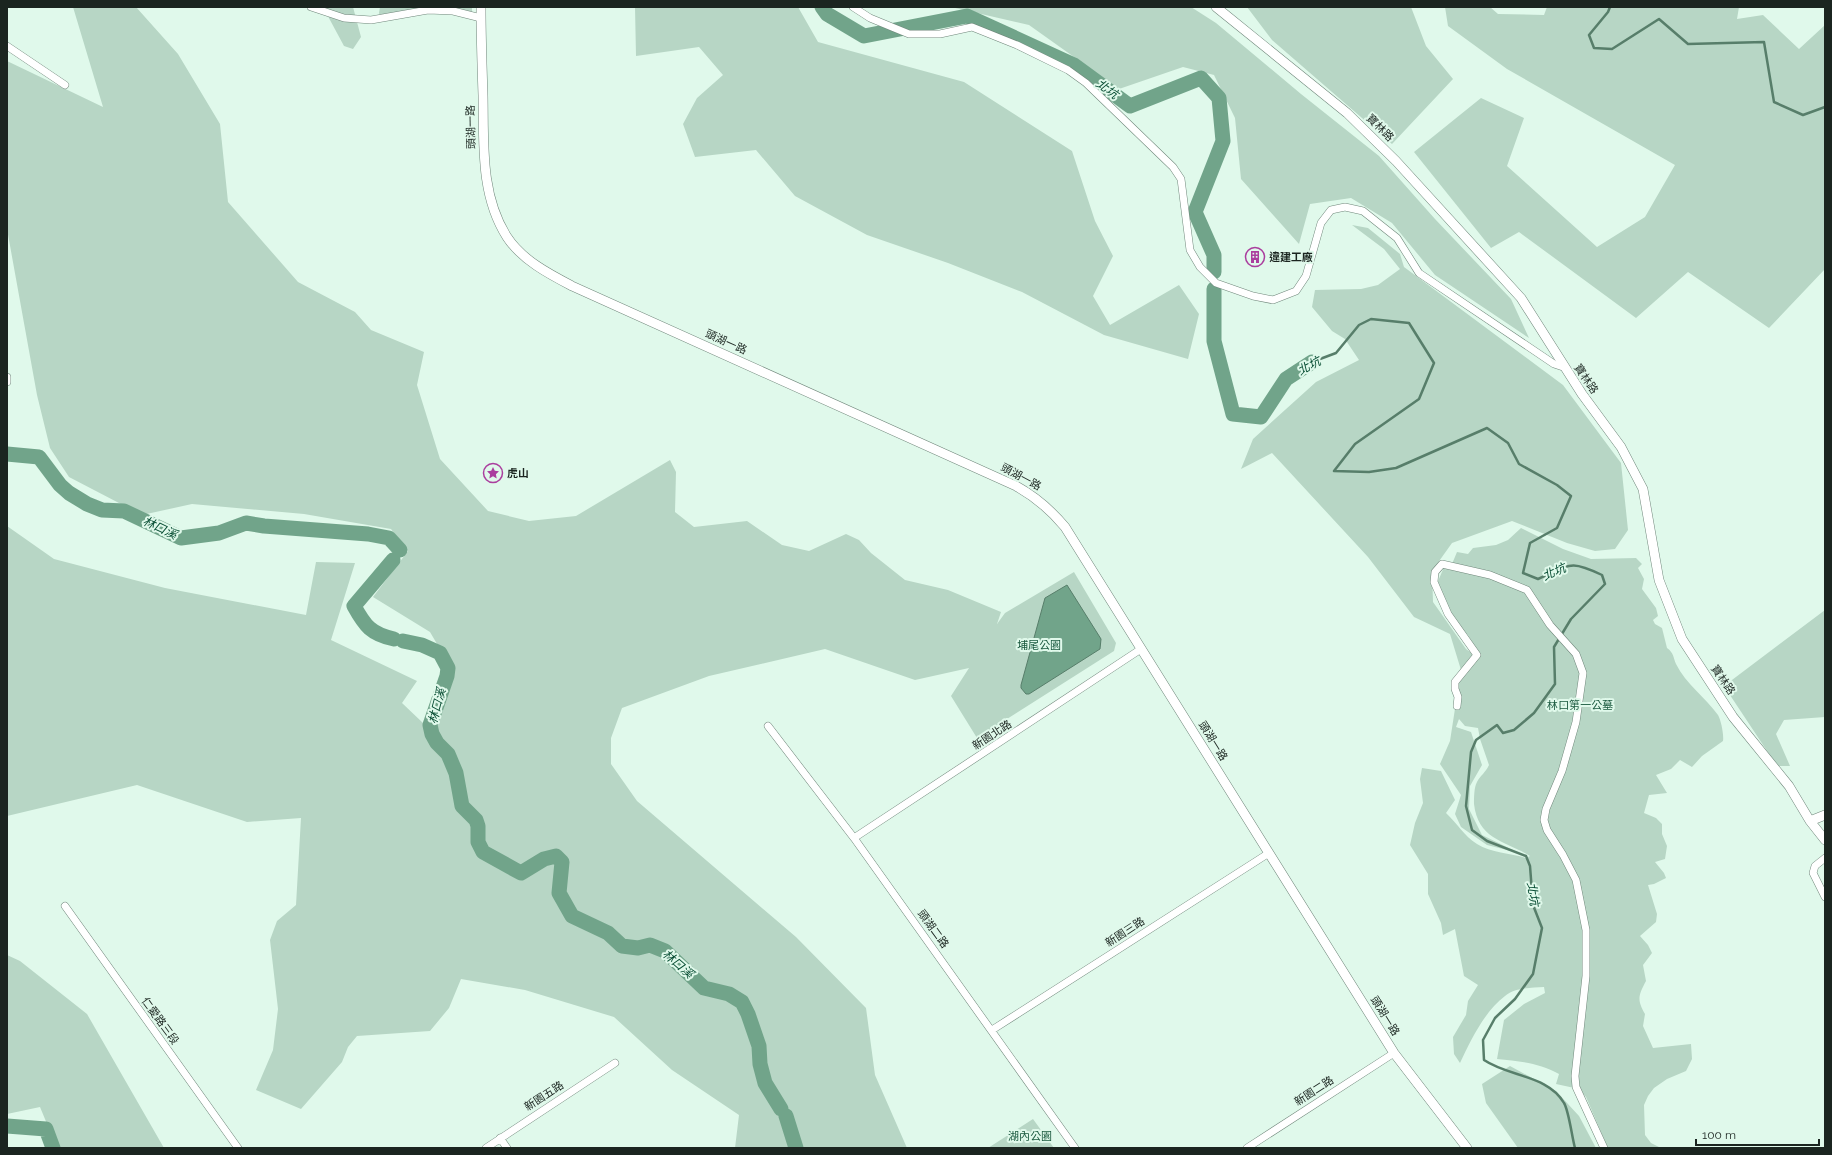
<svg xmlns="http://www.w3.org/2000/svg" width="1832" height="1155" font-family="Raleway,'Noto Sans TC',sans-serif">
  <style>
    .green { fill: #b7d6c5 }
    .water { fill: #71a48a; stroke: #577e6a }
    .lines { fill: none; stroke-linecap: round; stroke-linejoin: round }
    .stream { stroke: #577e6a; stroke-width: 2.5 }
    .river { stroke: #71a48a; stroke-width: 15 }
    .street-casing { stroke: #70877b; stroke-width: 8 }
    .secondary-casing { stroke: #70877b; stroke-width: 10 }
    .street { stroke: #fff; stroke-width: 7 }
    .secondary { stroke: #fff; stroke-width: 9 }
    .labels { text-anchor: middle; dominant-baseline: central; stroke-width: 4; stroke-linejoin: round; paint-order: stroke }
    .street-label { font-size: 11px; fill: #1b2520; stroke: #e0f9eb }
    .poi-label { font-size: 11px; font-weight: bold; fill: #1b2520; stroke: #e0f9eb; text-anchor: start }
    .park-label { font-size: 11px; fill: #19583e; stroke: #e0f9eb }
    .water-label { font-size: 12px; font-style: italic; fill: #054b31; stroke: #e0f9eb }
  </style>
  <rect width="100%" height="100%" fill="#e0f9eb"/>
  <!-- green -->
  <path class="green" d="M73,7H136L178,54L220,124L228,202L298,282L355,312L371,330L424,352L417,385L440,459L488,511L529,521L576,516L670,460L676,472L675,512L694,527L747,521L782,545L809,551L846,534L859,540L871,553L905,580L948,590L1001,612L997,624L1005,613L1074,572L1116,643L1114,651L977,738L951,696L969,668L915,680L825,649L709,676L622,708L611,738V764L637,801L796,937L866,1008L875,1075L907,1148H735L739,1115L672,1070L614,1017L525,990L461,979L449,1008L430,1031L357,1036L348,1047L342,1062L301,1109L256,1090L273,1050L278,1009L270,940L277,921L296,905L301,818L247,822L137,785L7,816V526L54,559L165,588L306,615L316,562L355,563L331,640L417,681L402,703L423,723L454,673L430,632L373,597L408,551L391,529L304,514L192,504L142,515L69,477L50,448L37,395L7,229V61L103,107Z
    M323,7H353L361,37L353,49L344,46Z
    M380,7H472V18L446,12L427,11L382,21L379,13Z
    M635,7H798L818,42L964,82L1072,151L1095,221L1113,256L1093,296L1110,325L1179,285L1199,314L1188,359L1104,335L1022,292L948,263L867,235L795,196L756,150L695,157L683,124L697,98L723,75L699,47L636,56Z
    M930,7H1191L1216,23L1301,94L1379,156L1435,219L1511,299L1529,338L1435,275L1392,223L1351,198L1310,204L1299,244L1241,179L1235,118L1214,75L1183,67L1119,89L1029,25L951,7Z
    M1247,7H1411L1426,46L1453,79L1392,144L1272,40Z
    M1445,7H1490L1498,14L1544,15L1547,7H1739L1737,19L1763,15L1799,49L1825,25V269L1769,328L1688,272L1636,318L1519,232L1491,248L1414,152L1481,98L1524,118L1507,166L1597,247L1645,217L1675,165L1507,69L1448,26Z
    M1352,225L1368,228L1400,254L1404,267L1563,385L1621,463L1628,530L1615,549L1595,551L1567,543L1512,521L1452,543L1432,571L1433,602L1466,649L1473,654L1475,647L1468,635L1452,619L1436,586L1444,567L1452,564L1457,552L1468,554L1473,548L1496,545L1508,540L1521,528L1563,549L1591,559L1636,558L1642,564L1638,568L1644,579L1642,589L1656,608L1658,616L1653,620L1655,624L1662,628L1667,648C1674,653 1673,657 1676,664C1686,684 1705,697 1718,715C1721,720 1724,735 1723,741L1702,756L1692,767L1680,760L1671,769L1656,775L1667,793L1649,795L1644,813L1656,818L1662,824V834L1667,846L1665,859L1655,862L1664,873L1666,878L1654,884L1648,885L1657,914L1656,922L1640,936L1648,945L1652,953L1643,965L1646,981C1638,996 1637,1000 1645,1014L1643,1026L1653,1048L1691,1044L1692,1059L1686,1071L1667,1079L1654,1088L1648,1096L1644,1105L1645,1135L1651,1143L1661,1148H1608L1586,1097L1579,1089L1556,1084L1559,1074C1539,1063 1519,1061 1497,1059L1504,1020L1524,1004L1545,993L1544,987C1531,988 1516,987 1505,996C1484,1012 1471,1040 1460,1063L1454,1054L1453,1037L1466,1015L1468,1001L1478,985L1464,976L1455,929L1443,935L1441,923L1428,894V874L1410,845L1415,823L1423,803L1420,779L1422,768L1441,771L1455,800L1446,813C1457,823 1464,836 1477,844C1491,853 1510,853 1526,858L1530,856C1506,841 1478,840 1474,804C1474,798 1474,787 1477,782C1480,776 1486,772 1489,765L1480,739L1478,728L1465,726L1459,719L1456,727L1471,732L1482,765L1470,786L1469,809L1482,835L1519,853L1487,845L1461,827L1455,814L1461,795L1440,764L1450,741L1461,670L1450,634L1414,617L1368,557L1272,453L1241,469L1253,439L1316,382L1359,360L1345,339L1332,331L1312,307L1315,290L1361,289L1378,285L1400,269L1384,249Z
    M1825,610V717L1784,720L1776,734L1790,766H1777L1724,686Z
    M7,955L20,961L87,1014L164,1148H57L40,1107L7,1114Z
    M1510,1066L1556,1091L1579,1116L1596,1148H1518L1486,1103L1482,1084Z
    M1033,1119L1054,1148H988Z"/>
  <!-- water -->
  <path class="water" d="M1067,585L1101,639L1100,649L1029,694H1026L1021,688V685L1045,598Z"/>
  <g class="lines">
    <!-- stream -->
    <path class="stream" d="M1610,7L1608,12L1589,35L1594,48L1612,49L1659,19L1688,44L1764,42L1774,102L1803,115L1825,107
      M1312,362L1336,353L1359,325L1371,319L1409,323L1434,363L1419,399L1355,444L1334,471L1369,472L1396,468L1487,428L1508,443L1519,464L1557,485L1571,496L1557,528L1530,543L1523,573L1538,579C1570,565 1569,559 1602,575L1605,584L1571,619L1554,647L1555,684L1534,713L1514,730L1503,733L1497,725L1476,740L1471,752L1466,806L1472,830L1487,841L1526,856L1530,866L1533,905L1542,928L1533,974L1515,999L1495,1018L1483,1040L1484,1060C1509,1077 1548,1075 1564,1103C1569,1111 1572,1138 1575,1148"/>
    <!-- river -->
    <path class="river" d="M822,7L827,14L864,36L967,16L1074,65L1130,106L1201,78L1219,98L1223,141L1195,212L1214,255V272
      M1214,289V341L1233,414L1261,417L1286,379L1312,362
      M7,454L39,457L60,485L69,493L87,504L102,510L124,511L181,538L219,533L246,523L264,526L368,534L389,538L400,550
      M393,560L354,606C365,626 371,634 394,639
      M403,641L422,645L440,653L448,668L447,676L430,725L432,734L437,743L448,754L456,773L462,806L476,820L478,826V842L483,852L521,873L544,859L556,856L562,862L559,893L572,916L608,933L622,946L638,948L650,945L665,951L704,988L729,994L742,1002L748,1014L759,1046L760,1064L765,1083L781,1109
      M786,1116L796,1148
      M7,1126L46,1129L53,1148"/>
    <!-- street casing -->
    <g class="street-casing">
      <path id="street" d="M311,7L344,18L371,20L428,10L453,11L481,18
        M853,7L870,18L909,34H940L972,27L1017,45L1068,70L1086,83L1173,167L1181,179L1190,250L1200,267L1216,283L1253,296L1273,300L1296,291L1306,276L1321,223L1331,210L1345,207L1363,211L1397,238L1419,273L1554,364L1563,367
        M7,46L65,85
        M7,377V382
        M1457,706L1458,697L1455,689V682L1477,655L1448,614L1434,582L1435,572L1442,564L1490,575L1527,590L1550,625L1576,654L1583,673L1576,722L1562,771L1546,809L1544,820L1547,830L1563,855L1576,880L1586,930V976L1575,1076L1576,1087L1604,1148
        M768,726L854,838L1075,1148
        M854,838L1141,649
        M1825,858L1815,866L1813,873L1825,897
        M65,906L238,1148
        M992,1030L1269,853
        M500,1138L507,1148
        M486,1148L615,1063
        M1247,1148L1394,1053"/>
    </g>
    <!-- secondary casing -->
    <g class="secondary-casing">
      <path id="secondary" d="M481,7C481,36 482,66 483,95C484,143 480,195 507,237C522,260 549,274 572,286L1016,486C1036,497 1050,509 1065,527L1394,1053L1467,1148
        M1216,7L1347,113L1396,161L1521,298L1582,394L1621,447L1643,489L1659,580L1682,639L1733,717L1789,786L1810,821L1825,840
        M1810,821L1825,815"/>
    </g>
    <!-- street -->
    <use href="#street" class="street"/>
    <!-- secondary -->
    <use href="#secondary" class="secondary"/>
  </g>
  <!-- icons -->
  <defs>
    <g id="building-ring" transform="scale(1)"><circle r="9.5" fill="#e0f9eb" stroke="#aa3e9e" stroke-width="1.5"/><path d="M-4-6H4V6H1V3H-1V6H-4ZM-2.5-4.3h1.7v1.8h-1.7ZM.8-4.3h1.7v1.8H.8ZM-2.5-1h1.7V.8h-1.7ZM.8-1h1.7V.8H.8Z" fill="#aa3e9e"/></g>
    <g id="sight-ring" transform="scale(1)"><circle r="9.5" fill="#e0f9eb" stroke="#aa3e9e" stroke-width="1.5"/><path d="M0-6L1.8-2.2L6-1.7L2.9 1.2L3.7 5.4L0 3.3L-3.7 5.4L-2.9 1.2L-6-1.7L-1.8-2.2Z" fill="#aa3e9e"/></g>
  </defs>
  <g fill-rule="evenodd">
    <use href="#building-ring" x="1255" y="257"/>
    <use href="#sight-ring" x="493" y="473"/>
  </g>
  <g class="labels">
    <!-- street labels -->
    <g class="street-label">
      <text transform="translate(471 127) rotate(-91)">頭湖一路</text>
      <text transform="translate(1380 128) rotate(45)">寶林路</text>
      <text transform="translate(726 342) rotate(24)">頭湖一路</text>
      <text transform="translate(1586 379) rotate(56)">寶林路</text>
      <text transform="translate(1021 477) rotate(28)">頭湖一路</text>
      <text transform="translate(1723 680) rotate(56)">寶林路</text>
      <text transform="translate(992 735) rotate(-33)">新園北路</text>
      <text transform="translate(1213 741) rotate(58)">頭湖一路</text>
      <text transform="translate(933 929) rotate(54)">頭湖二路</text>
      <text transform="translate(1125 932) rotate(-33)">新園三路</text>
      <text transform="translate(1385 1016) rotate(58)">頭湖一路</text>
      <text transform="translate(160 1021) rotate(54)">仁愛路三段</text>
      <text transform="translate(1314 1091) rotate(-33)">新園二路</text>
      <text transform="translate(544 1096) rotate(-33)">新園五路</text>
    </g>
    <!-- poi labels -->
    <g class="poi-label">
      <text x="1269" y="257">違建工廠</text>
      <text x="507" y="473">虎山</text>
    </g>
    <!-- park labels -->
    <g class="park-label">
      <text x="1039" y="645">埔尾公園</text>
      <text x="1580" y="705">林口第一公墓</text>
      <text x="1030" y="1136">湖內公園</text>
    </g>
    <!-- water labels -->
    <g class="water-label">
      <text transform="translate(1107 89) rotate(36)">北坑</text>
      <text transform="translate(1309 366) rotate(-28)">北坑</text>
      <text transform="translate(160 528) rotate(25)">林口溪</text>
      <text transform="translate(1554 572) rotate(-24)">北坑</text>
      <text transform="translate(437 706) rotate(-75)">林口溪</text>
      <text transform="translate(1533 894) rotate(82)">北坑</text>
      <text transform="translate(678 964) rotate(41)">林口溪</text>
    </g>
  </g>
  <!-- border -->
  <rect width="1832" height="1155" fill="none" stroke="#1b2520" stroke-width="16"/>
  <!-- scale -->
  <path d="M1696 1139v6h123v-6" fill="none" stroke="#1b2520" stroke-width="2"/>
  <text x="1702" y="1139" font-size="12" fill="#1b2520" stroke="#e0f9eb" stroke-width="3" paint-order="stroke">100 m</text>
</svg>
